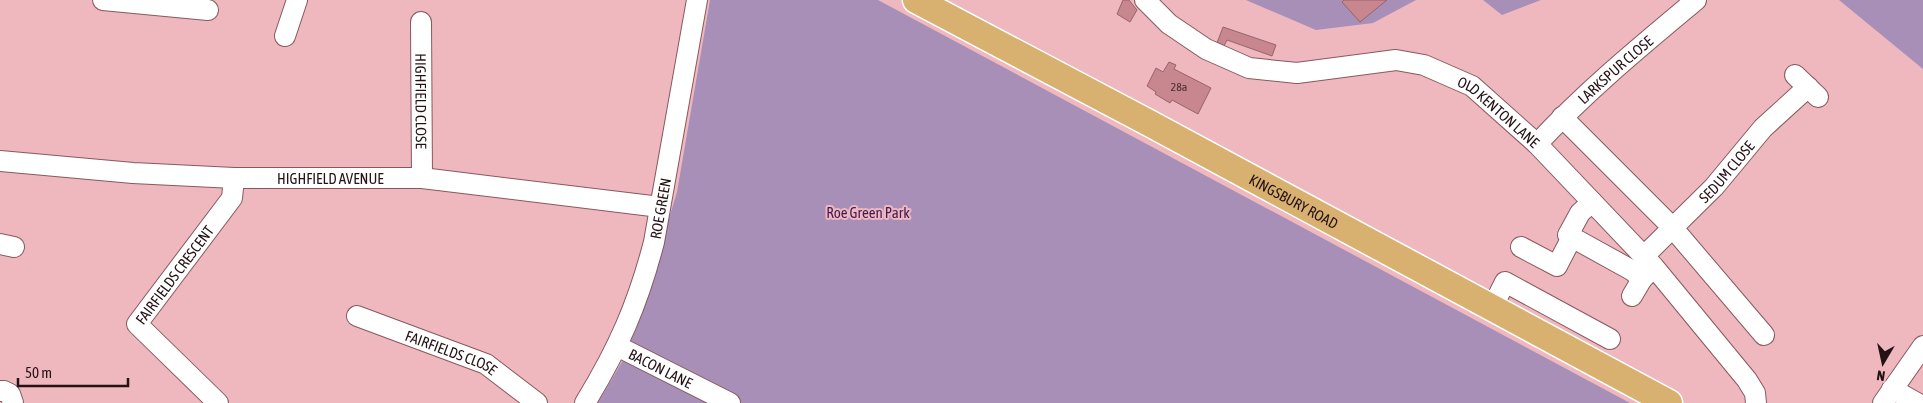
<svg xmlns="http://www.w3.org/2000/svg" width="1923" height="403" font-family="'Asap Condensed',sans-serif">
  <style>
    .green { fill: #a78fb7 }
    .building { fill: #c8868e; stroke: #95656b }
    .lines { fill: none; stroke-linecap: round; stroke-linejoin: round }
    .minor-casing { stroke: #87595e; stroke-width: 22 }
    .major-casing { stroke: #fff; stroke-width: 29 }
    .minor { stroke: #fff; stroke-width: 20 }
    .major { stroke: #d8b171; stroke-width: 26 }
    .labels { text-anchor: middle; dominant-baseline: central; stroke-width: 4; stroke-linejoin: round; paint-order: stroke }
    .number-label { font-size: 12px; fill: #4e2f33 }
    .street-label { font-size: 15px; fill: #251215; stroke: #eeb8be }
    .park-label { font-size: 15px; fill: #431a58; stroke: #eeb8be }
  </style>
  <rect width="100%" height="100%" fill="#eeb8be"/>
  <!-- green -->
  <path class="green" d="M710,0H878L1630,403H598L623,360L640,314L677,192Z
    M1246,0H1416L1373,23L1316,30Z
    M1483,0H1541L1502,15Z
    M1839,0H1923V69Z"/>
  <!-- building -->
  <path class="building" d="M1123,0H1129L1137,10L1130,22L1117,14Z
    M1344,0H1387L1360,22L1342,2Z
    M1223,27L1276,45L1272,56L1227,40L1224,46L1217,43Z
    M1169,62L1176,65L1174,69L1211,88L1198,114L1172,100L1170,103L1155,94L1156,92L1147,86L1156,68L1163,72Z"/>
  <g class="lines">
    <!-- minor casing -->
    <g class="minor-casing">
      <g id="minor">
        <path d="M103,0L208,10"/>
        <path id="s1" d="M1145,0L1169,24L1206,49L1249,68L1297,73L1396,60L1424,65L1472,86L1537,144L1654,267L1747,380L1755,393L1756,403"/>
        <path id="s2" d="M421,22L422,178"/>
        <path d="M285,36L297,0"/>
        <path d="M1795,75L1818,97"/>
        <path d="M1562,117L1672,227L1764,335"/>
        <path id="s3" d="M1537,144C1586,91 1641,46 1696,0"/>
        <path id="s4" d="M0,161L133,173L234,178H422L660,207"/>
        <path d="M1592,202L1580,213L1568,235L1633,271L1642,279"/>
        <path d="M0,244L14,247"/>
        <path d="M1521,247L1557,266L1572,237"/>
        <path id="s5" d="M1644,256L1714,187L1763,128L1808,87"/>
        <path d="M1632,296L1642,279L1651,270"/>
        <path d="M1492,308L1505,282L1610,339"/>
        <path id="s6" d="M357,316L486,364L537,403"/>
        <path id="s7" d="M617,346L730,403"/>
        <path d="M1892,389L1917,403"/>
        <path d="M0,391H4L10,394L13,403"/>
        <path id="s8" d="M218,403L137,324L232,198L234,178"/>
        <path id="s9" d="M585,403C618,349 638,304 654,242L697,0"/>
        <path d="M1883,403L1923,346"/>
      </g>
    </g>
    <!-- major casing -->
    <g class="major-casing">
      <g id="major">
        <path id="s10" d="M916,0L1149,123L1669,403"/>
      </g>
    </g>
    <!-- minor -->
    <use href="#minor" class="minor"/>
    <!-- major -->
    <use href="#major" class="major"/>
  </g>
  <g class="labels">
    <!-- number labels -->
    <g class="number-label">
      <text x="1179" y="87">28a</text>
    </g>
    <!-- street labels -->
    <g class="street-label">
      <text stroke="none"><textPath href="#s3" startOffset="108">LARKSPUR CLOSE</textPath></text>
      <text stroke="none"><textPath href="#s2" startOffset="79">HIGHFIELD CLOSE</textPath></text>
      <text stroke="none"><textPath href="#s1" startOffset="391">OLD KENTON LANE</textPath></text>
      <text stroke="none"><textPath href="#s5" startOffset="118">SEDUM CLOSE</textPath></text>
      <text stroke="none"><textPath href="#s4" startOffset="331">HIGHFIELD AVENUE</textPath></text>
      <text stroke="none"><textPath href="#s10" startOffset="428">KINGSBURY ROAD</textPath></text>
      <text stroke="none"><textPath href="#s9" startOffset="210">ROE GREEN</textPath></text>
      <text stroke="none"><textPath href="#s8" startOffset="175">FAIRFIELDS CRESCENT</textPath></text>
      <text stroke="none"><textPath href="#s6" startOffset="101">FAIRFIELDS CLOSE</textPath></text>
      <text stroke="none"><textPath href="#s7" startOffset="49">BACON LANE</textPath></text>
    </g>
    <!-- park labels -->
    <g class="park-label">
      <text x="868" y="212">Roe Green Park</text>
    </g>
  </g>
  <!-- north arrow -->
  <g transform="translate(1883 363) rotate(189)" stroke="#eeb8be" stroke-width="4" paint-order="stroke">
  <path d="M0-4L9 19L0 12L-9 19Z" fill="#251215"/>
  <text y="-8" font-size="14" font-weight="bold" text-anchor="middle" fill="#251215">N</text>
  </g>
  <!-- scale -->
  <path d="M18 378v8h110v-8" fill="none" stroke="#251215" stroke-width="2.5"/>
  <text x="25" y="378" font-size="15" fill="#251215" stroke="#eeb8be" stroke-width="4" paint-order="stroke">50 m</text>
</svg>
